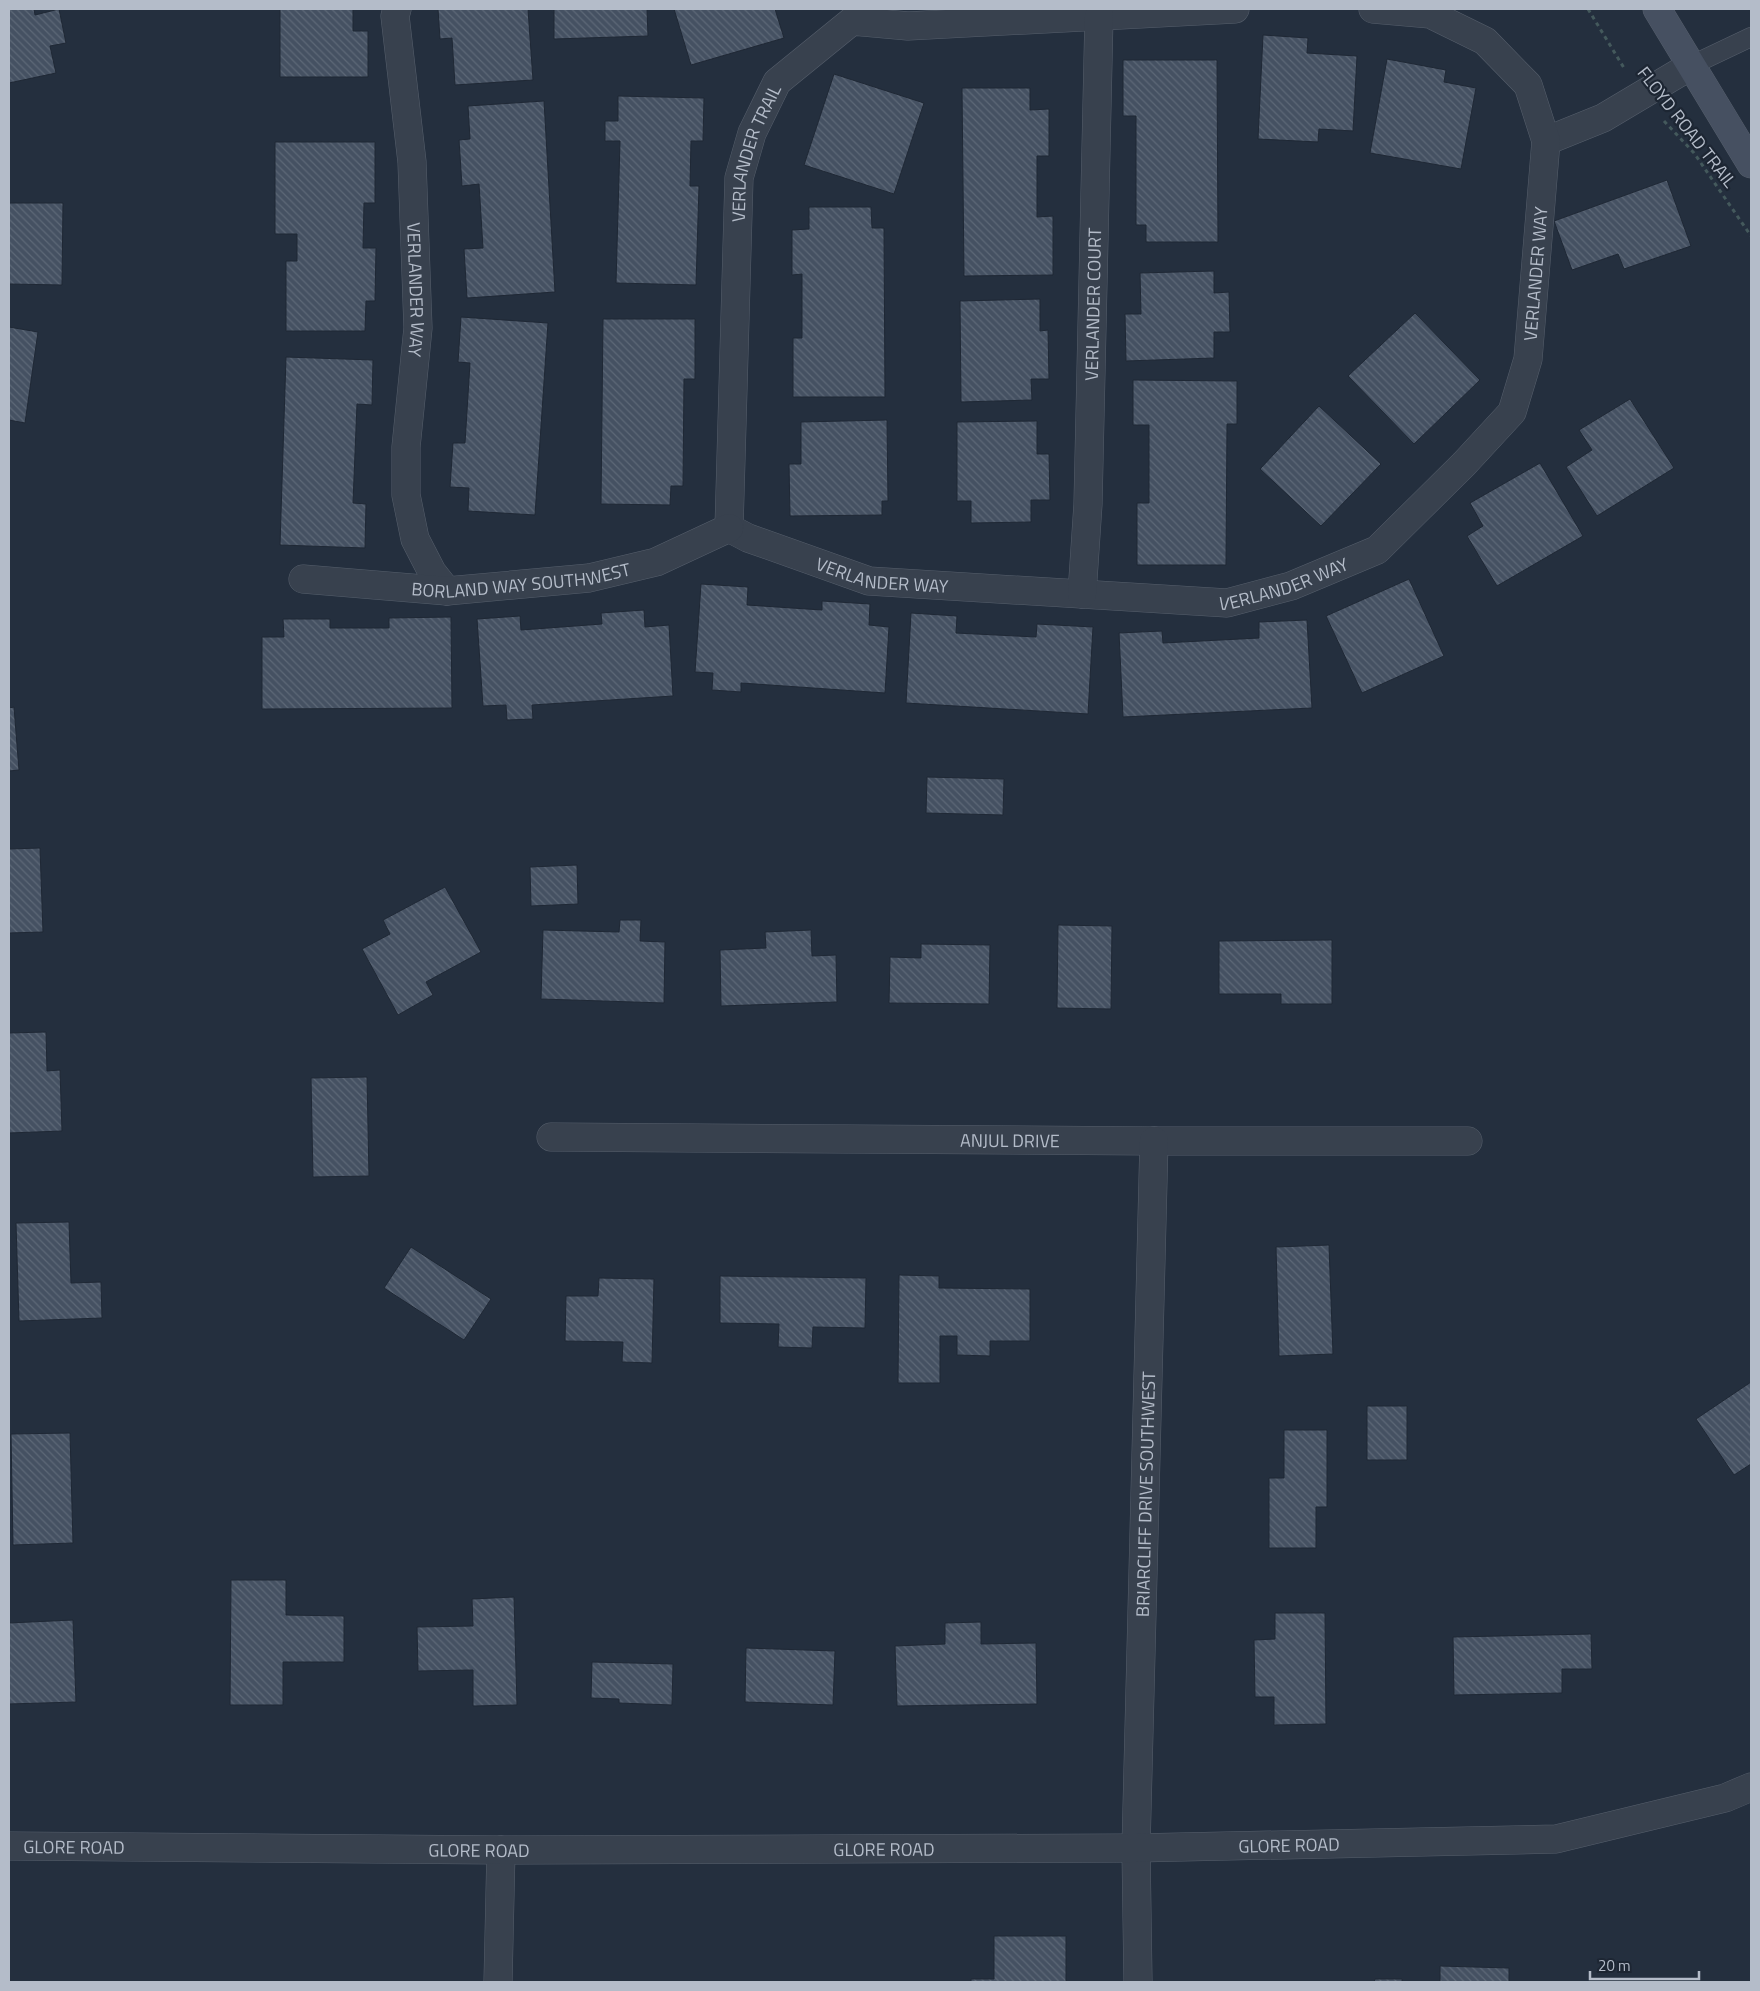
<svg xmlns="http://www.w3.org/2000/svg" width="1760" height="1991" font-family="'Titillium Web',sans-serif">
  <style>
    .building { fill: url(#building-back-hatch); stroke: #1f2835 }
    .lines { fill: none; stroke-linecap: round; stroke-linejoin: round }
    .service-casing { stroke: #565f6c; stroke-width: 20 }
    .minor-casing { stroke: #565f6c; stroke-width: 29 }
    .tertiary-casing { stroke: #565f6c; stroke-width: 29 }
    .secondary-casing { stroke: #565f6c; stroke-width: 29 }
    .path { stroke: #44595c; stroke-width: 3; stroke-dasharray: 4 4; stroke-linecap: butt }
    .service { stroke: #38414e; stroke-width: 19 }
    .minor { stroke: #38414e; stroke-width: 28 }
    .tertiary { stroke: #38414e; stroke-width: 28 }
    .secondary { stroke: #465061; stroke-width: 28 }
    .labels { text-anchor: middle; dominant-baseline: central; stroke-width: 4.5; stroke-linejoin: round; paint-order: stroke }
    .street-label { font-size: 18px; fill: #b4bcc9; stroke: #1d2633 }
  </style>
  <defs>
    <pattern id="building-back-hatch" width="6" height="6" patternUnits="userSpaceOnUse" patternTransform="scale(1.25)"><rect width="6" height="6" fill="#455162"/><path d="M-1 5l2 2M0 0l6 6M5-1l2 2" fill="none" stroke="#5d6877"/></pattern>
  </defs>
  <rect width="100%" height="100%" fill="#242f3e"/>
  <!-- building -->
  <path class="building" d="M9,9H34L35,15L59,9L66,43L50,46L56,73L9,83Z
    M280,9H353V31H368V77H280Z
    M438,9H528L533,80L455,85L452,38L440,39Z
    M554,9H647L648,36L554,39Z
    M674,9H775L784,38L691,65Z
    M1263,35L1308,38L1307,53L1357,56L1353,131L1319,129L1318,142L1258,139Z
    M1387,59L1446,70L1444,82L1476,88L1461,169L1370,153Z
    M1123,60H1217L1218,242H1146V225H1136V116H1123Z
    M834,74L924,103L894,194L804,165Z
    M962,88H1030V110L1049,109V156H1037V217L1053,216V275L964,276Z
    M618,96L704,98L703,141H691L690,186H699L696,285L616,283L620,141H605V121H618Z
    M544,101L555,292L467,298L464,249L483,248L479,184L462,186L459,140L470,139L468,106Z
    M275,142H375V203H364L363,248H376L375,301H366L365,331H286V261H297V234H275Z
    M1667,180L1691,246L1624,269L1618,254L1572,270L1554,221Z
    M9,203H63L62,285L9,284Z
    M809,207H871L872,228H884L885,397H793V338H802V274L792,275V230L809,229Z
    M1214,271V293L1229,292L1230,332H1214V358L1126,361L1125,314H1141L1140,273Z
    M1040,299V331L1048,330L1049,379H1031L1032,400L961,402L960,301Z
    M1415,313L1480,380L1414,444L1348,376Z
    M461,317L548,323L535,515L468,511L469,488L450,487L453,443H465L470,363L458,362Z
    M603,319H695V379H684L683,486H671L670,505L601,504Z
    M9,327L38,332L25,423L9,420Z
    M286,357L373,360L372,405L357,404L353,503L366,504L365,548L280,545Z
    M1133,380L1237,381V424H1227L1226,565H1137V503H1149V425H1133Z
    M1630,399L1674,468L1597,516L1566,467L1592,450L1579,430Z
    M1319,406L1381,464L1321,526L1260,469Z
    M887,420L888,501H882V515L790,516L789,464H801V422Z
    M1037,421V454H1049L1050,500H1031V522L971,523V501H957V422Z
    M1540,463L1583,536L1497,586L1467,536L1483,526L1470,503Z
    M1409,579L1444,656L1362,693L1326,616Z
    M701,584L748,587L747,605L822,610V601L870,604L869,625L889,627L885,693L741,683V692L712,690L713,673L695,672Z
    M644,610L645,627L669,625L673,696L532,705L533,719L507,720L506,705L483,706L477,619L520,616L521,630L602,624L601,613Z
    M911,613L957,616L956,633L1036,637L1037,624L1093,627L1088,714L906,703Z
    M451,617L452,708L262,709V637H284L283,619H330V628H389V618Z
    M1307,620L1312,708L1123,717L1119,633L1162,631L1163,643L1259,638V622Z
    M14,707L19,770L9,771V708Z
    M927,777L1004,779L1003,815L926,813Z
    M40,848L43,932L9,933V849Z
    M577,865L578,904L531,906L530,867Z
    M445,887L481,952L426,982L433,995L398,1015L362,949L390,934L383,920Z
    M620,920H641L640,941L665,942L664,1003L541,999L543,930L619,932Z
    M1058,925L1112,926L1111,1009L1057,1008Z
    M811,930L812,956L836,955L837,1002L721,1006L720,950L766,948L765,932Z
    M1332,940V1004H1281V994H1219V941Z
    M921,944L990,945L989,1004L889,1003L890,957L921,958Z
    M46,1032L47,1071L60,1070L62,1131L9,1133V1033Z
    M367,1077L369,1176L313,1177L311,1078Z
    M69,1222L71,1283L101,1282L102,1318L19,1321L16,1223Z
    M1329,1245L1333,1354L1279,1356L1276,1247Z
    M411,1247L491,1299L464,1340L384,1288Z
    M899,1275L939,1276V1288L1030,1289V1341H990V1356L957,1355V1336H940V1383H898Z
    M720,1276L866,1278L865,1328L813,1327L812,1348L778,1347L779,1324L720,1323Z
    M599,1278L654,1279L652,1363L622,1362L623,1342L565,1341L566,1296H598Z
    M1751,1382V1464L1734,1475L1696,1419Z
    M1367,1406H1407V1460H1367Z
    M1284,1430H1327V1507H1316V1548H1269V1478H1284Z
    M70,1433L73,1543L13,1545L11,1434Z
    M231,1580H286V1615L344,1616V1662H283V1705H230Z
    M514,1597L517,1705L473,1706V1670L418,1671L417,1627L473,1626L472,1599Z
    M1275,1613H1325L1326,1724L1274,1725V1697H1255L1254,1640L1275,1639Z
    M73,1620L76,1702L9,1704V1623Z
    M981,1622V1644L1036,1643L1037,1704L897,1706L895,1646L945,1644V1623Z
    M1591,1634L1592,1669H1562V1693L1454,1695L1453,1637Z
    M746,1648L835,1651L833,1705L745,1702Z
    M592,1662L673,1664L672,1705L619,1703V1699L591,1698Z
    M994,1936H1066V1982H971V1979H994Z
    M1440,1966L1509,1968V1982H1440Z
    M1375,1979H1402V1982H1374Z"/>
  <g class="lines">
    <!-- service casing -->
    <g class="service-casing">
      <path id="service" d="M1692,65L1751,37"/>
    </g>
    <!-- minor casing -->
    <g class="minor-casing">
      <g id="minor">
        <path id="s1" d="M397,9L395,16L412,162L418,328L406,447V495L415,539L432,572L447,591"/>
        <path d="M1546,141L1603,118L1692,65"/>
        <path id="s2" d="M729,528L748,538L869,581L1227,603L1291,586L1377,550L1464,464L1512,412L1528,359L1546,141L1528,85L1485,41L1430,14L1373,9"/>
        <path id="s3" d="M729,528L739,178L752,133L777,82L852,21L908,26L1235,9"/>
        <path id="s4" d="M303,579L447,591L589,578L656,562L729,528"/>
        <path id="s5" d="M1082,594L1088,504L1099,16"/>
        <path id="s6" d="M551,1137L1154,1141H1468"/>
        <path d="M498,1982L501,1850"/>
        <path id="s7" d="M1138,1982L1136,1848L1154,1141"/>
      </g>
    </g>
    <!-- tertiary casing -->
    <g class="tertiary-casing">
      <g id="tertiary">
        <path id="s8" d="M9,1846L501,1850L1136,1848L1556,1839L1725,1798L1751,1787"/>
      </g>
    </g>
    <!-- secondary casing -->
    <g class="secondary-casing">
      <path id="secondary" d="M1657,9L1751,164"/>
    </g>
    <!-- path -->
    <path class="path" d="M1588,9L1624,68
      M1664,121L1694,153L1751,236"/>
    <!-- service -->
    <use href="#service" class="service"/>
    <!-- minor -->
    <use href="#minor" class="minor"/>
    <!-- tertiary -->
    <use href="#tertiary" class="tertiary"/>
    <!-- secondary -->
    <use href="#secondary" class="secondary"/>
  </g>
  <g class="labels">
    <!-- street labels -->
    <g class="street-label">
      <text transform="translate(1687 127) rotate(52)">FLOYD ROAD TRAIL</text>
      <text stroke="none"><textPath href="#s3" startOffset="378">VERLANDER TRAIL</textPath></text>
      <text stroke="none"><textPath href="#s2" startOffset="1002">VERLANDER WAY</textPath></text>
      <text stroke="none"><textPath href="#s1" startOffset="282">VERLANDER WAY</textPath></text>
      <text stroke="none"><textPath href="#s5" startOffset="290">VERLANDER COURT</textPath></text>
      <text stroke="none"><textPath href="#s2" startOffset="162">VERLANDER WAY</textPath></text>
      <text stroke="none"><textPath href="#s4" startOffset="219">BORLAND WAY SOUTHWEST</textPath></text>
      <text stroke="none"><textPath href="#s2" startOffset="568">VERLANDER WAY</textPath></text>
      <text stroke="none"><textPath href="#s6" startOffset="459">ANJUL DRIVE</textPath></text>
      <text stroke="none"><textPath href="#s7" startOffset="488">BRIARCLIFF DRIVE SOUTHWEST</textPath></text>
      <text stroke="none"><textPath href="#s8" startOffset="65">GLORE ROAD</textPath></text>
      <text stroke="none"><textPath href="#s8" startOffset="1280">GLORE ROAD</textPath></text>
      <text stroke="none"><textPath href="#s8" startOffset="875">GLORE ROAD</textPath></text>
      <text stroke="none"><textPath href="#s8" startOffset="470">GLORE ROAD</textPath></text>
    </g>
  </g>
  <!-- border -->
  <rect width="1760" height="1991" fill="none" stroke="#b4bcc9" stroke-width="20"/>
  <!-- scale -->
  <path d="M1590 1971v8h109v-8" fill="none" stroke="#b4bcc9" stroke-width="2.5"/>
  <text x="1598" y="1971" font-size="15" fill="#b4bcc9" stroke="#1d2633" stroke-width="4" paint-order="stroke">20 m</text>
</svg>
